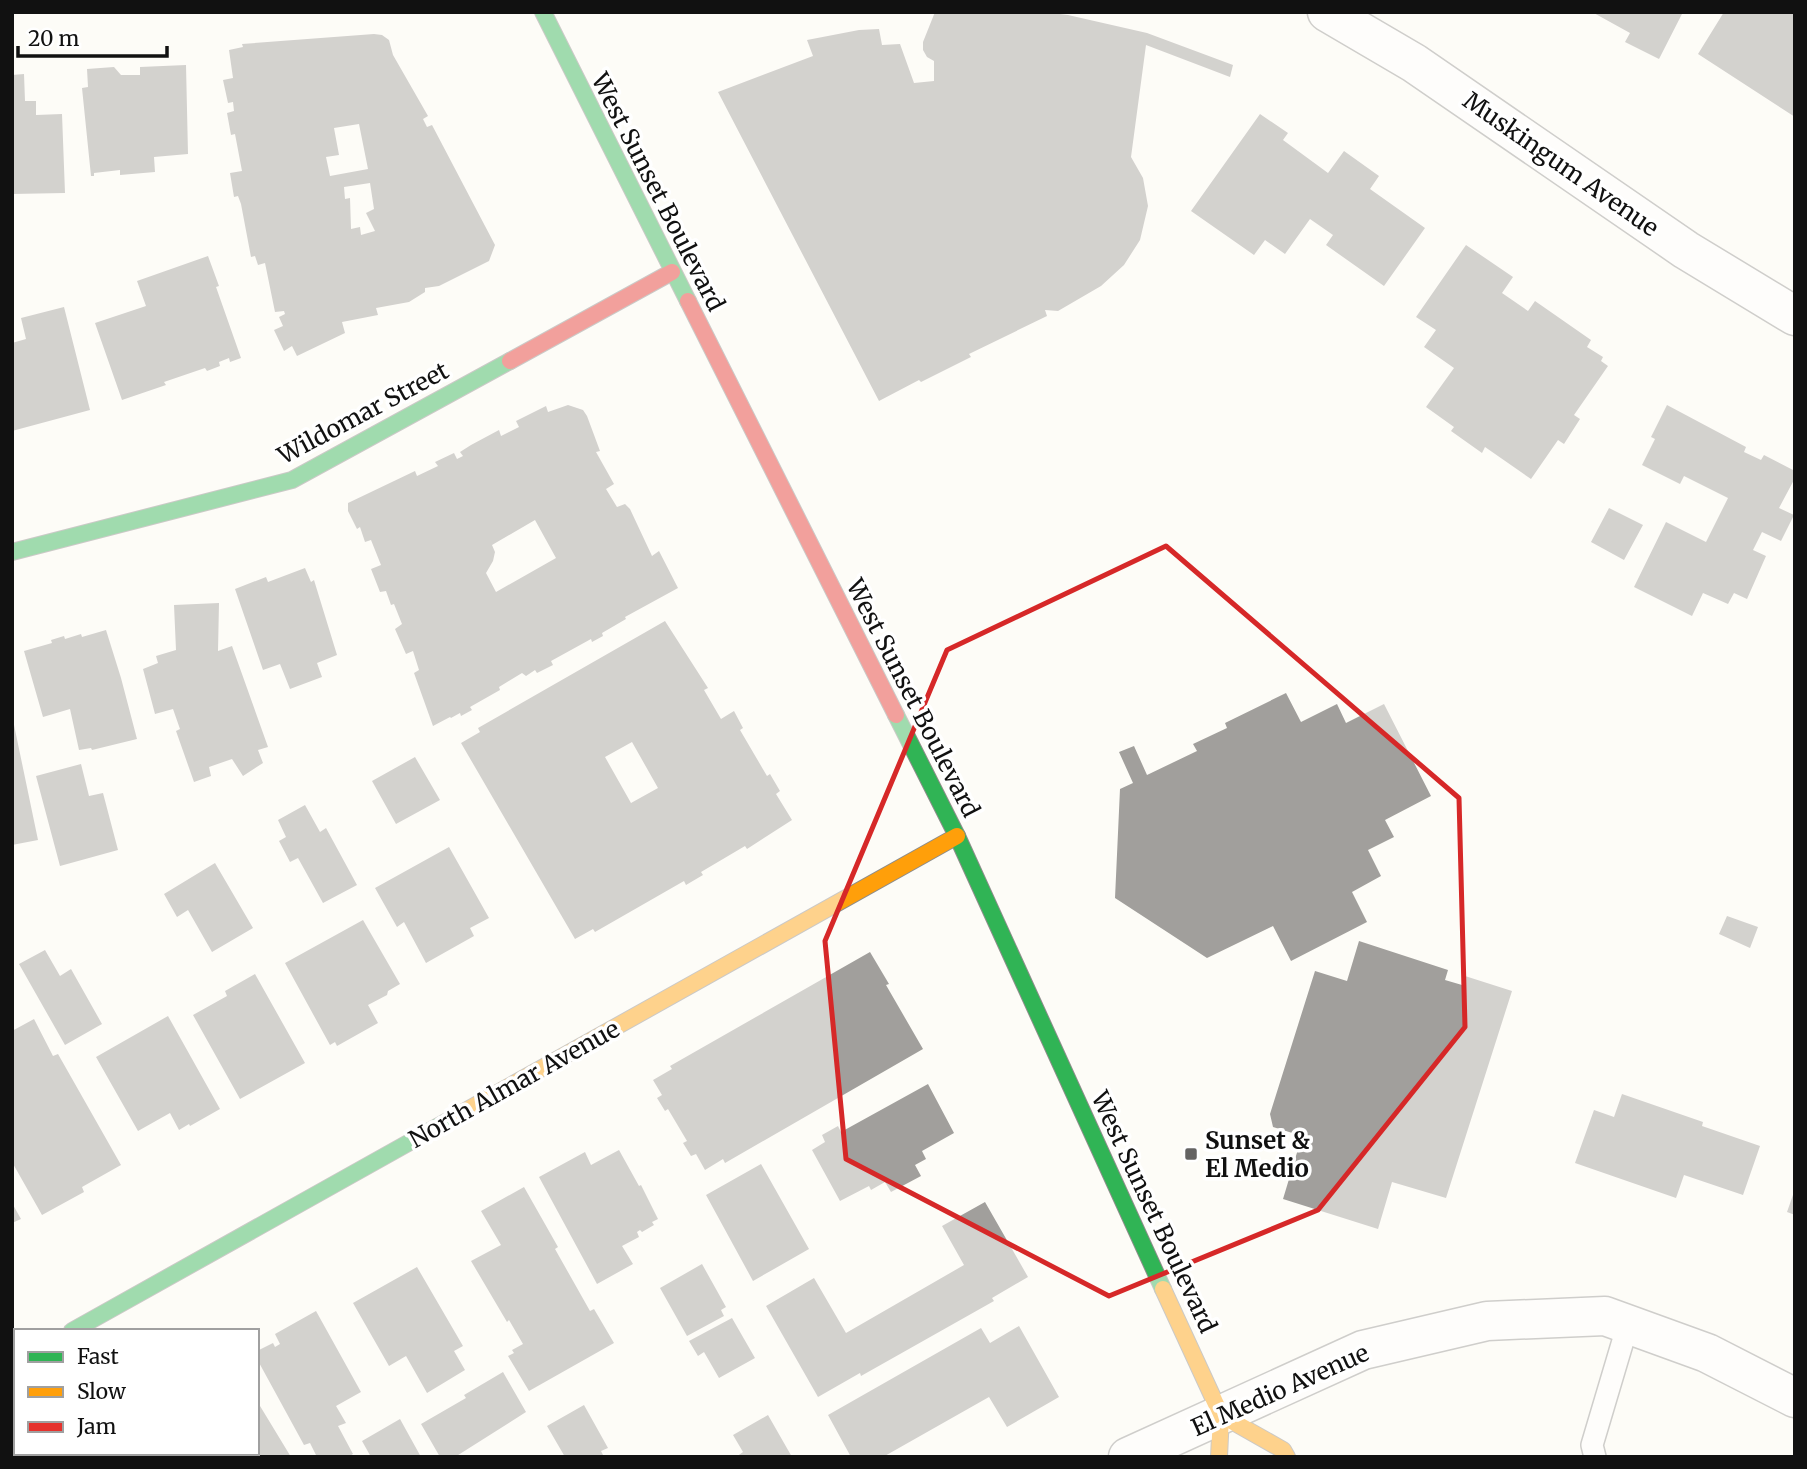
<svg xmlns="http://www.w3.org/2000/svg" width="1807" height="1469" font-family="Merriweather,serif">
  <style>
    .building { fill: #a19f9c; fill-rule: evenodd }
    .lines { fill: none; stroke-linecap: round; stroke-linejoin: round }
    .lane-casing { stroke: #979795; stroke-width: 24 }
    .street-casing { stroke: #979795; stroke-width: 41 }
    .fast-casing { stroke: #8e8d8b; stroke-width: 18 }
    .slow-casing { stroke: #8e8d8b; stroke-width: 18 }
    .jam-casing { stroke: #8e8d8b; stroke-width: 18 }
    .lane { stroke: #fffffe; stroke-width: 21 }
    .street { stroke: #fffffe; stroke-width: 38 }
    .fast { stroke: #30b455; stroke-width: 16 }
    .slow { stroke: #ff9f0a; stroke-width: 16 }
    .jam { stroke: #e5322d; stroke-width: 16 }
    .marked { fill: none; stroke: #d62828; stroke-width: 5; stroke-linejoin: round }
    .poi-dot { fill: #646362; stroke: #fff; stroke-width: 2.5 }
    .labels { text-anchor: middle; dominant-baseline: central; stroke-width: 7; stroke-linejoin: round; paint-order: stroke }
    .street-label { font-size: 24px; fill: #111; stroke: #fff }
    .poi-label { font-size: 24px; font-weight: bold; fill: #111; stroke: #fff; text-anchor: start }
  </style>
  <rect width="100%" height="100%" fill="#fdfcf7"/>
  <!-- building -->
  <path class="building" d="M935,12H1044L1068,15L1147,33L1233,65L1230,77L1146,45L1131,157L1143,178L1148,206L1140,240L1124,265L1101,286L1058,311L1045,310L1047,316L969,354L971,357L921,382L919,380L879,401L718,92L813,56L807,40L859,30L879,29L882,45L900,44L914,83L934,81V61L927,57L923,50V42Z
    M1592,12H1683L1659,59L1625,42L1630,33Z
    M1724,12H1795V117L1698,54Z
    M374,34L382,35L389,40L393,55L428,116L423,119L427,127L432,125L495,245L489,261L439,286L425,288V292L409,302L376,308L378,315L342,322L345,333L297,356L292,346L284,351L274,330L283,326L279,317L285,314L284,311L275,312L265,263L258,265L255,256L251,257L241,204L238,196L234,197L230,173L242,171L235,134L231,135L227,113L234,111L233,102L228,103L223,80L233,78L229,50L243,47L242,44ZM359,124L368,169L330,176L326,157L339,155L334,128ZM370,183L374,209L366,213L375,231L361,235L360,227L351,229L350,198L345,199L344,187Z
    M186,65L188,154L154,157L155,172L120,175V170L94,173V176H91L82,88L88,87L87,69L114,67L121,75H140V67Z
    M24,74L25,101H36V115L62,114L65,193L12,194V75Z
    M1260,114L1288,133L1283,140L1328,173L1344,151L1379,176L1370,189L1425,228L1384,286L1326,245L1333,235L1310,219L1285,254L1265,240L1254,255L1191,211Z
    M1466,245L1513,277L1502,293L1528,311L1535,301L1591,340L1587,347L1603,357L1601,361L1608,366L1574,415L1580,419L1564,444L1558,440L1531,479L1485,447L1482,453L1451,431L1454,427L1426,407L1454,368L1424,347L1436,330L1416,317Z
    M208,256L219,286L216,287L241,358L230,362L229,358L219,362L220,366L207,371L205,368L164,382L166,385L122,400L95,323L146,306L137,281Z
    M64,307L90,410L12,431V343L26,339L21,318Z
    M568,405L583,410L587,416L600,451L596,452L614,484L606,489L617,507L625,504L630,509L652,556L659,551L678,588L625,617L626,619L602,633L603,636L592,642L591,639L551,661L553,665L537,673L535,670L526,676L522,673L499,687L500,690L470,707L472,710L461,716L460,713L451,718L450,717L433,726L414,673L419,670L413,651L406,654L395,629L402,624L394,604L391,605L386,591L380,592L371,569L381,565L371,540L365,542L360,527L357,529L348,511V503L415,471L417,476L438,466L435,462L454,453L457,459L463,456L460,452L471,445L499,430L501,436L519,427L516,421L546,406L548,412ZM535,520L556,558L496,592L486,573L493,561L495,552L492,545Z
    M1667,405L1746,447L1744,452L1761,460L1764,455L1795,471V478L1779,508L1794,515L1781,541L1762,532L1753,550L1766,556L1747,599L1734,593L1728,604L1703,593L1692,616L1634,587L1666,522L1706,542L1728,498L1684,476L1680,484L1642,465L1655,439L1651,437Z
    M1609,508L1643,525L1624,560L1591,542Z
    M305,568L311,582L314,580L337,655L317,663L322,677L290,689L280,664L263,670L235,589L266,577L268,582Z
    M219,603L218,651L232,646L268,747L258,750L263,763L243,776L232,759L209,767L211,776L194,782L176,731L180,729L173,709L155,714L143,669L158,663L156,656L176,650L174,605Z
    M665,621L708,688L704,690L721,719L734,711L743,728L740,730L767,776L770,774L780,791L776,794L792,820L747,849L745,846L701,872L703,875L686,885L684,881L595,932L593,929L575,939L461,743L480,732L478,728ZM632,742L658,788L631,803L605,757Z
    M106,630L121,678L137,739L92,750L91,748L79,750L70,709L43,717L24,651L52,643L51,640L64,636L65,639L81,634L82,637Z
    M1286,693L1301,722L1337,704L1346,723L1384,704L1431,796L1385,820L1394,837L1368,850L1381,876L1352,892L1367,922L1291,961L1273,926L1207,958L1115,898L1120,789L1133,783L1119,752L1134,746L1147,775L1197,751L1193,744L1227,728L1225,723Z
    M13,720L38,840L12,845V721Z
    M415,757L440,800L396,824L372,781Z
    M81,764L89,796L103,793L118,850L60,866L36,776Z
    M305,805L320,832L326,828L357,885L323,903L298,858L290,862L279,841L286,837L278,820Z
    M449,847L489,918L470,928L474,936L426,963L404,922L397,927L375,888Z
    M215,863L253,928L212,952L188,910L177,917L164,894Z
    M1727,916L1758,927L1750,948L1719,934Z
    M363,920L400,984L388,991L387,995L368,1005L378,1023L337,1046L335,1042L330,1045L285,963Z
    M1359,941L1448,970L1445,980L1462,985L1465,976L1512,991L1446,1198L1392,1182L1378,1229L1283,1199L1302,1136L1273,1127L1270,1114L1315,971L1347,981Z
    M45,950L60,976L71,969L102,1024L65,1045L19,964Z
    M870,952L889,984L886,985L923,1049L725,1163L723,1159L705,1170L696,1154L691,1156L683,1143L687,1141L668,1109L665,1111L657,1098L662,1095L653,1080L672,1069L670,1066Z
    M255,974L305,1063L240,1099L193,1015L227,996L225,991Z
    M168,1016L220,1109L190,1126L189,1124L179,1130L170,1113L138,1131L96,1057Z
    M34,1019L53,1056L58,1054L121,1165L82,1187L84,1192L42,1215L12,1162V1031Z
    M928,1084L954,1133L922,1151L926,1159L915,1165L921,1176L891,1192L885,1182L871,1190L869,1186L840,1201L812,1150L825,1142L822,1135L838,1126L841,1132Z
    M1622,1094L1703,1122L1702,1126L1760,1146L1743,1195L1684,1175L1676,1198L1575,1163L1594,1110L1614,1117Z
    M619,1150L639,1186L641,1185L658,1219L652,1222L654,1225L642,1232L640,1230L637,1232L639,1237L622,1246L633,1264L597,1284L539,1177L585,1152L591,1165Z
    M761,1164L809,1249L753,1281L706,1195Z
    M524,1187L558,1247L555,1249L590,1311L594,1309L614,1343L529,1391L508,1356L514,1353L512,1350L523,1344L509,1320L507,1322L471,1261L501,1245L481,1211Z
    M1794,1192H1795V1215L1787,1212Z
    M985,1202L1028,1277L992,1298L994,1301L861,1376L860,1373L818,1397L766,1306L814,1278L846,1333L964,1265L942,1226Z
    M12,1203L21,1219L12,1223Z
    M702,1264L726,1307L721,1310L724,1316L687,1336L660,1288Z
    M417,1267L463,1346L454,1351L465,1370L427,1393L406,1356L389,1366L353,1303Z
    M316,1311L361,1392L336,1406L346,1423L338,1426L353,1454L348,1457H317L310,1443L304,1445L257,1359L259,1357L257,1351L273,1343L275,1347L280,1344L275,1334Z
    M732,1318L755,1358L719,1378L704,1352L698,1356L689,1341Z
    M1019,1326L1059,1397L1007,1427L989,1397L883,1457H851L828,1415L981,1328L990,1343Z
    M503,1372L526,1412L455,1457H440L421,1424L466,1398L464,1395Z
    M257,1401L291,1457H190L189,1453H257Z
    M584,1405L608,1448L601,1451L603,1455L600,1457H565L547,1426Z
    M768,1415L792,1457H736L743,1452L733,1435Z
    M400,1419L421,1457H371L362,1441Z
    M80,1453H153L155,1457H74Z"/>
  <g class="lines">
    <!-- lane casing -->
    <g class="lane-casing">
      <path id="lane" d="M1595,1457L1592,1445L1628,1324"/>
    </g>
    <!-- street casing -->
    <g class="street-casing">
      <path id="street" d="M1327,12L1414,63L1686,250L1795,316
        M12,1364L16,1362
        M1128,1457L1363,1350L1487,1321L1605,1316L1707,1353L1795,1398"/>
    </g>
    <!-- fast casing -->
    <g class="fast-casing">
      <path id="fast" d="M543,12L688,301
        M12,552L292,480L510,361
        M896,715L957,836L1163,1289
        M72,1331L460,1114"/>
    </g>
    <!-- slow casing -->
    <g class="slow-casing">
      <path id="slow" d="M460,1114L957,836
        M1163,1289L1221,1415L1219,1457
        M1221,1415L1283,1450L1287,1457"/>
    </g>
    <!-- jam casing -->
    <g class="jam-casing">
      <path id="jam" d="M688,301L896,715
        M510,361L672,272"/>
    </g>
    <!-- lane -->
    <use href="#lane" class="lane"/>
    <!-- street -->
    <use href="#street" class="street"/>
    <!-- fast -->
    <use href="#fast" class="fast"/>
    <!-- slow -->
    <use href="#slow" class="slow"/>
    <!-- jam -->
    <use href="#jam" class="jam"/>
  </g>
  <!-- marked area -->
  <path d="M0 0H1807V1469H0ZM1166,546L1459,798L1465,1027L1318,1210L1109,1296L846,1159L825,941L947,650Z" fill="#fdfcf7" fill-opacity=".55" fill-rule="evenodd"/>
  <path class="marked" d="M1166,546L1459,798L1465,1027L1318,1210L1109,1296L846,1159L825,941L947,650Z"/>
  <!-- markers -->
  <rect class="poi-dot" x="1184" y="1147" width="14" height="14" rx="3.5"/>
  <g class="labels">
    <!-- street labels -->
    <g class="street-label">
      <text transform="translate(1561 164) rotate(35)">Muskingum Avenue</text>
      <text transform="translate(658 192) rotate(63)">West Sunset Boulevard</text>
      <text transform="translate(363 413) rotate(-28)">Wildomar Street</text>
      <text transform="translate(913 698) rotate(63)">West Sunset Boulevard</text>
      <text transform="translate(514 1084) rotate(-29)">North Almar Avenue</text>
      <text transform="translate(1154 1212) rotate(65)">West Sunset Boulevard</text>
      <text transform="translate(1280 1390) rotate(-24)">El Medio Avenue</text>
    </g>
    <!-- poi labels -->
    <g class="poi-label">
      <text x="1205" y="1140">Sunset &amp;<tspan x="1205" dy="28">El Medio</tspan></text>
    </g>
  </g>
  <!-- border -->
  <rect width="1807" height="1469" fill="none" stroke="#111111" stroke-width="28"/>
  <!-- legend -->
  <rect x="14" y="1329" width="245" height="126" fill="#ffffff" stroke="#a0a0a0" stroke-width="2"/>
  <rect x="28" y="1352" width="35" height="10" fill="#30b455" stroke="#a0a0a0" stroke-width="2"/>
  <text x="77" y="1364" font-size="21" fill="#111111">Fast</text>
  <rect x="28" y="1387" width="35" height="10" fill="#ff9f0a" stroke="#a0a0a0" stroke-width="2"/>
  <text x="77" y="1399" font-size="21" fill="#111111">Slow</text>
  <rect x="28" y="1422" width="35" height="10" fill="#e5322d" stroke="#a0a0a0" stroke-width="2"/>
  <text x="77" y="1434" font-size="21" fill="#111111">Jam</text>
  <!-- scale -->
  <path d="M18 46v10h149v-10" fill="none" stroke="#111111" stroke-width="3.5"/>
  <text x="28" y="46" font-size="21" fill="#111111" stroke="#ffffff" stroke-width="5" paint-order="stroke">20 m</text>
</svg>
